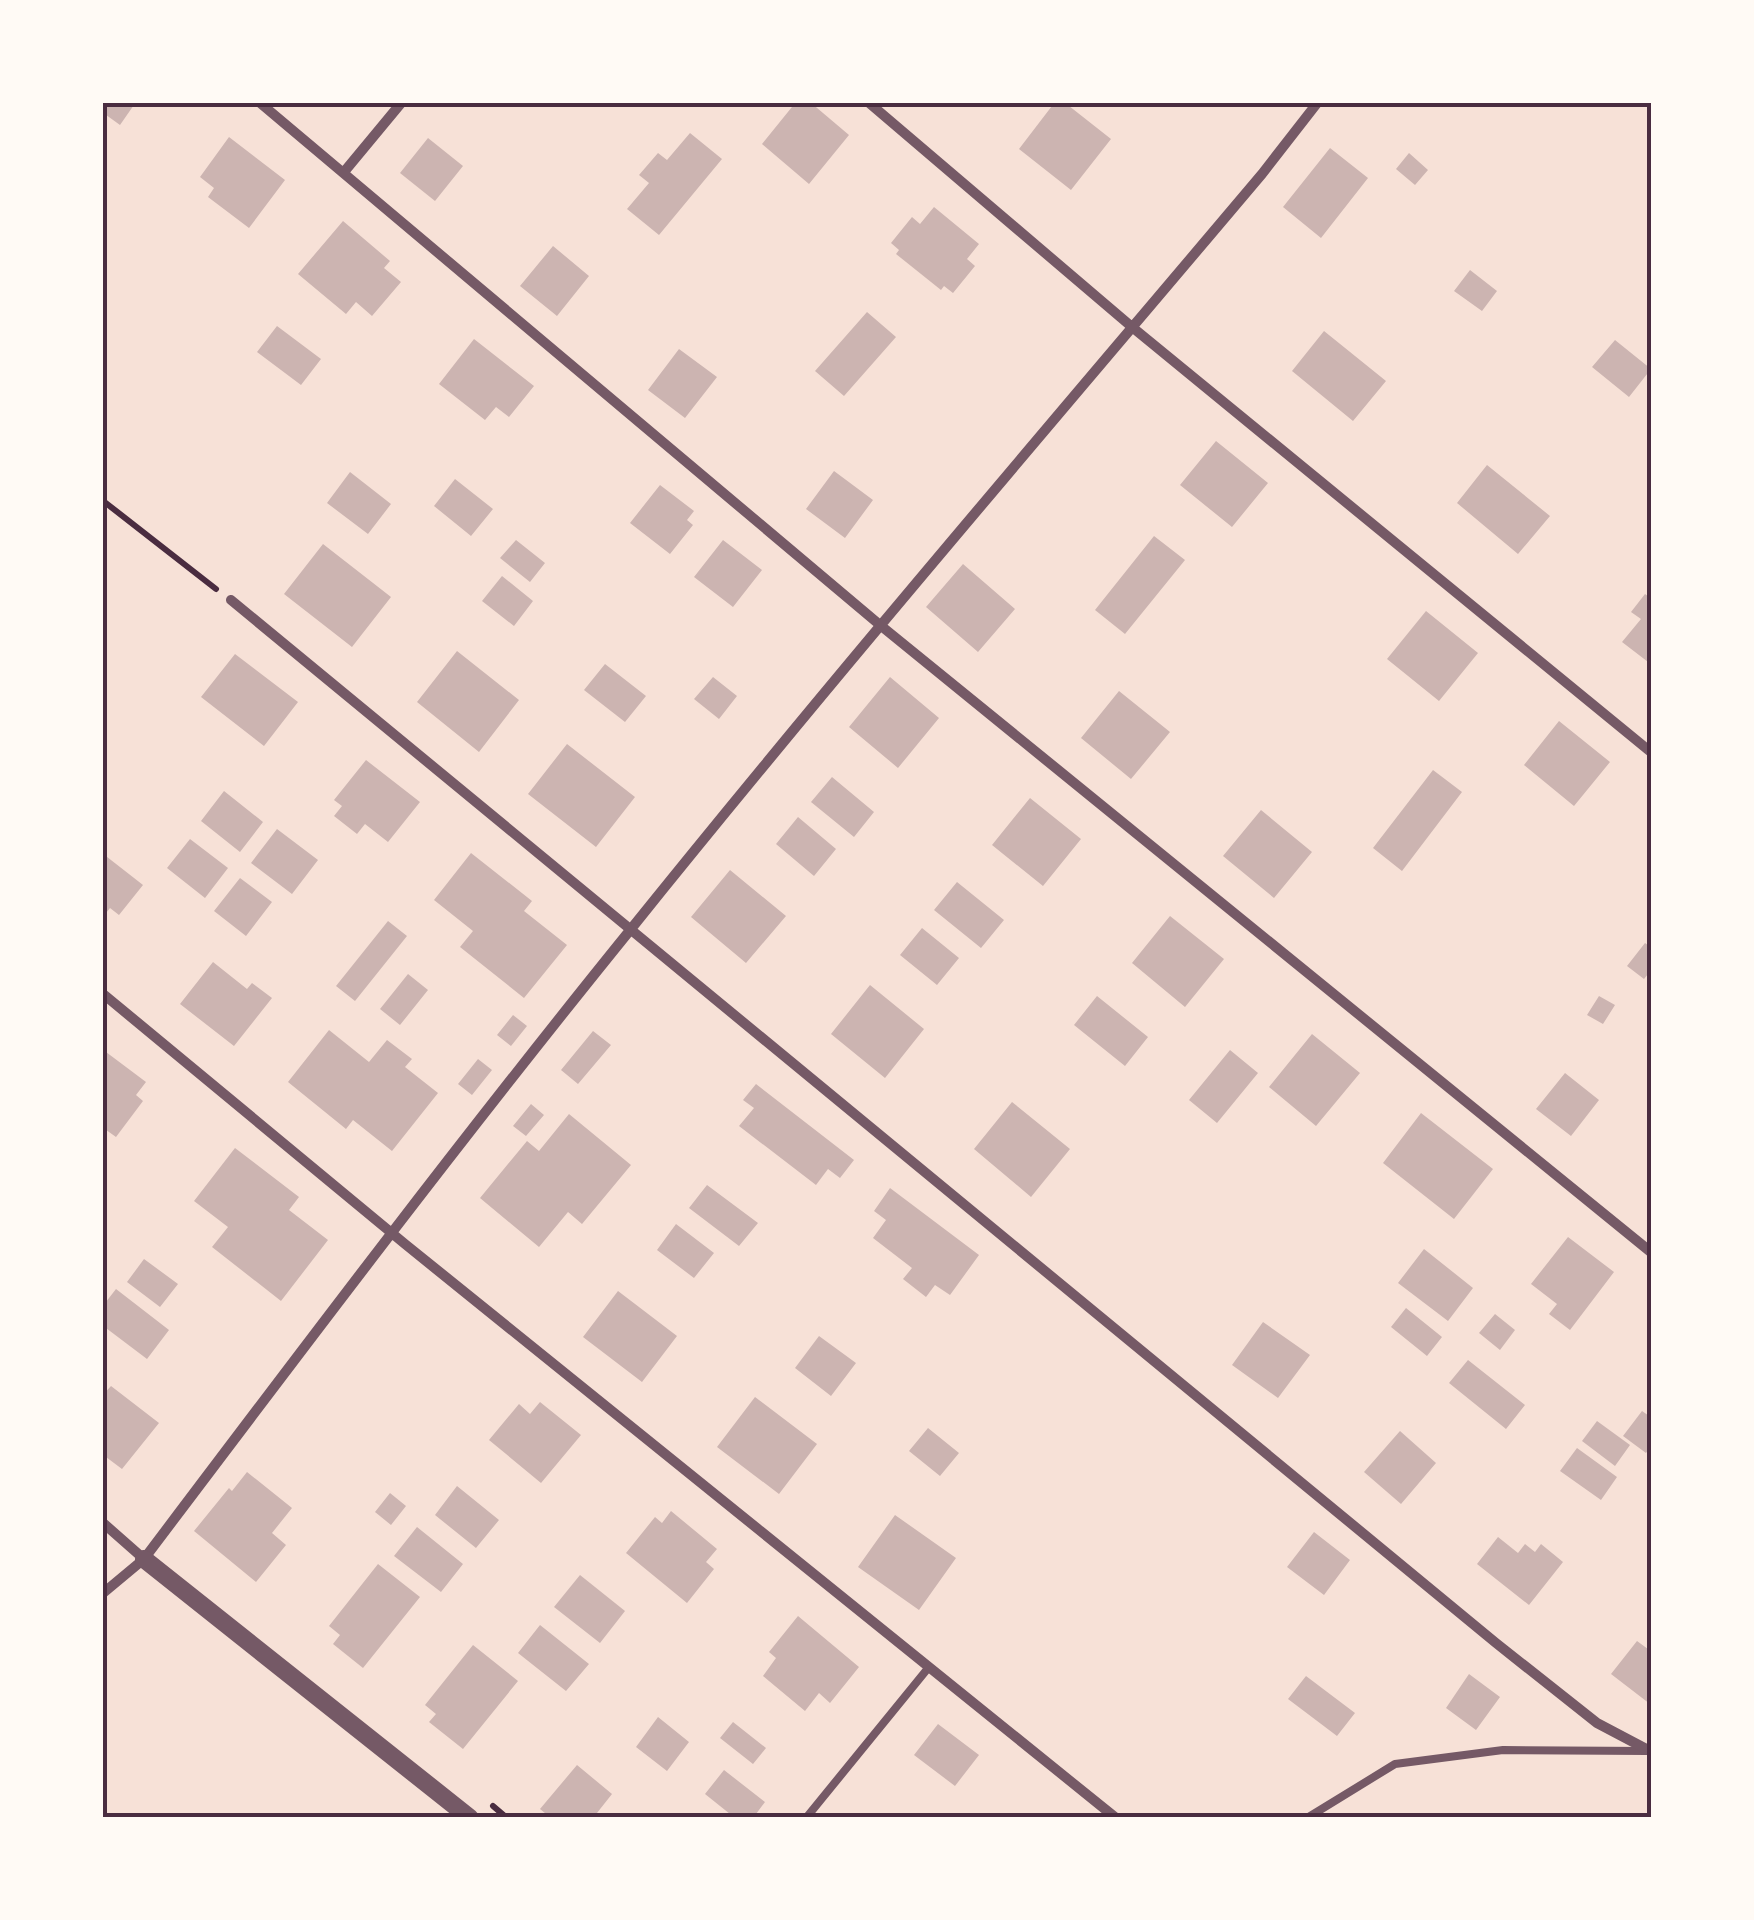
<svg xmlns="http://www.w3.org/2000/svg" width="1754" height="1920" font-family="Overpass,sans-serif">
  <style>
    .building { fill: #ccb4b1 }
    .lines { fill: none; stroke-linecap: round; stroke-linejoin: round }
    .path { stroke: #4a2c40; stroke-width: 6 }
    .service { stroke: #755966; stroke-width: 8 }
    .minor { stroke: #755966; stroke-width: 10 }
    .tertiary { stroke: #755966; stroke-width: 18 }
    .neatline { fill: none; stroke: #4a2c40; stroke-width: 4 }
  </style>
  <rect width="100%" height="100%" fill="#f7e1d7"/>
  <!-- building -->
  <path class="building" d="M102,102H136L120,125L102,112Z
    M796,102H810L849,135L809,184L762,144Z
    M1055,102H1064L1111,139L1071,190L1019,149Z
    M690,133L722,159L659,235L627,209L649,183L639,175L658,153L667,160Z
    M229,137L285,180L249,228L208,197L214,188L200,177Z
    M428,138L463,166L435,201L400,173Z
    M1330,148L1368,178L1321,238L1283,207Z
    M1409,153L1428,170L1415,185L1396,169Z
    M934,207L979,244L967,259L975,266L953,293L944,286L941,290L896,254L899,250L891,243L912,217L920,224Z
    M343,221L390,261L384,268L401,282L372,316L356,302L346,314L298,274Z
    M553,246L589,276L557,316L520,286Z
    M1470,270L1497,291L1482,311L1454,291Z
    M867,312L896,337L844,396L815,371Z
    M277,326L321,359L301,385L257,352Z
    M1324,331L1386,381L1353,421L1292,371Z
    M474,339L534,386L509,417L496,407L485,420L439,384Z
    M1615,340L1651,369L1629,397L1592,367Z
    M679,349L717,377L685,418L648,390Z
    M1216,441L1268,483L1232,527L1180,485Z
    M1487,465L1550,516L1518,554L1457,503Z
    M834,471L873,500L845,538L806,509Z
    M350,472L391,504L368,534L327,503Z
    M455,479L493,509L471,536L434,506Z
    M660,485L694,511L687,520L693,525L670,554L630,523Z
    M1154,536L1185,560L1125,634L1095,610Z
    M516,540L545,563L530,582L500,558Z
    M723,540L762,570L733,607L694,577Z
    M323,544L391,597L352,647L284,594Z
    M963,564L1015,609L978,652L926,607Z
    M502,576L533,601L514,626L482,601Z
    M1645,594L1652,599V665L1622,642L1641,619L1631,612Z
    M1426,611L1478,653L1439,701L1387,659Z
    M457,651L519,700L479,752L417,702Z
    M235,654L298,702L264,746L201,697Z
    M605,664L646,696L625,722L584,690Z
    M713,677L737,696L719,719L694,699Z
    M890,677L939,718L898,768L849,727Z
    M1119,691L1170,732L1131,779L1081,738Z
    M1559,721L1610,762L1574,806L1524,765Z
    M567,744L635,797L596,847L528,794Z
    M366,760L420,802L388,842L365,824L357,834L334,816L342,806L334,800Z
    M1433,770L1462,792L1402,871L1373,848Z
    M832,777L874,812L854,837L811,802Z
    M224,791L263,822L240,852L201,821Z
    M1030,798L1081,839L1043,886L992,845Z
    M1261,810L1312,852L1274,898L1223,856Z
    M798,817L836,849L814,876L776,844Z
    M277,829L318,860L292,894L251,863Z
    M190,839L228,868L205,898L167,868Z
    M102,853L143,885L119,915L110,908L102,918Z
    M471,853L532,901L524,911L567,945L524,998L460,947L473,931L434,900Z
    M730,870L786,916L746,963L691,917Z
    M240,878L272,902L246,936L214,911Z
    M957,882L1004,920L981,948L934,910Z
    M1170,916L1224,959L1185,1007L1132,963Z
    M388,921L407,936L355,1001L336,986Z
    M922,928L959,958L937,985L900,955Z
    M1645,943L1652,948V969L1644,979L1627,966Z
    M213,962L247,989L252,983L272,998L234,1046L180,1004Z
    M408,974L428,990L400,1025L380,1009Z
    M870,985L924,1029L885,1078L831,1034Z
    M1097,996L1148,1037L1125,1066L1074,1025Z
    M1599,996L1615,1005L1603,1024L1587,1015Z
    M513,1015L527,1026L511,1046L497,1035Z
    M329,1030L369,1062L387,1040L412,1059L405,1067L438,1093L392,1151L353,1120L346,1129L288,1082Z
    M593,1031L611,1045L578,1084L561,1070Z
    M1312,1034L1360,1073L1316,1126L1269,1087Z
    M102,1049L146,1082L136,1095L143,1101L116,1137L102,1127Z
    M1230,1050L1258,1073L1217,1123L1189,1100Z
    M478,1059L492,1070L472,1095L458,1084Z
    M1565,1073L1599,1100L1571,1136L1536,1109Z
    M756,1084L854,1160L840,1178L828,1169L816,1185L739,1126L754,1108L743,1100Z
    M1012,1102L1070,1149L1031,1197L974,1149Z
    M531,1104L544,1115L526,1136L513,1126Z
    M1421,1113L1493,1169L1454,1219L1383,1163Z
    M569,1114L631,1165L582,1224L568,1212L539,1247L480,1198L527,1141L539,1151Z
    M235,1148L299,1197L289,1210L328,1240L281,1301L212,1247L228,1227L194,1201Z
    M707,1185L758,1223L739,1246L689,1208Z
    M890,1188L979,1255L950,1295L935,1285L926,1297L903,1279L912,1268L873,1238L886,1220L874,1211Z
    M676,1224L714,1253L694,1278L657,1250Z
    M1568,1237L1614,1272L1570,1330L1549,1314L1557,1304L1531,1284Z
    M1424,1249L1473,1288L1448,1321L1398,1283Z
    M144,1259L178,1284L160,1307L127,1282Z
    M116,1289L169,1330L147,1359L102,1325V1307Z
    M618,1291L677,1336L642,1382L583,1337Z
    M1406,1308L1442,1337L1427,1356L1391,1327Z
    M1495,1314L1515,1330L1500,1350L1479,1333Z
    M1263,1322L1310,1355L1278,1398L1232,1365Z
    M819,1336L856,1363L831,1396L795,1368Z
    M1468,1360L1525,1405L1506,1429L1449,1383Z
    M111,1386L159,1423L122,1469L102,1454V1396Z
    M755,1397L817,1444L779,1494L717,1447Z
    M540,1402L581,1435L541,1483L489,1440L519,1404L530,1414Z
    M1642,1411L1652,1418V1445L1646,1453L1623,1436Z
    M1597,1421L1630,1445L1615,1466L1582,1441Z
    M928,1428L959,1453L940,1476L909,1451Z
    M1400,1431L1436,1463L1401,1504L1364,1472Z
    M1577,1448L1617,1477L1601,1500L1560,1471Z
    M247,1472L292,1508L272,1533L286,1545L256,1582L194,1531L229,1488L232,1491Z
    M457,1486L499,1520L476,1548L435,1515Z
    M390,1493L406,1506L391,1525L375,1512Z
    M671,1511L717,1549L706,1562L714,1569L687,1603L626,1553L655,1517L662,1523Z
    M895,1515L956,1558L919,1610L858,1567Z
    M417,1527L463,1564L441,1592L394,1556Z
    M1314,1532L1350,1560L1324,1595L1287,1567Z
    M1498,1537L1518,1553L1525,1544L1535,1552L1541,1544L1563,1562L1529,1605L1477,1564Z
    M378,1564L420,1597L363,1668L333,1644L340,1635L329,1626Z
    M580,1575L625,1611L600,1643L554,1607Z
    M798,1616L859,1667L830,1703L819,1693L805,1711L763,1676L776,1658L769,1652Z
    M540,1625L589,1664L566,1691L518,1653Z
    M1637,1641L1652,1652L1650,1704L1611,1674Z
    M473,1645L518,1681L463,1749L429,1722L436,1714L425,1705Z
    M1469,1674L1500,1697L1476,1730L1446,1708Z
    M1306,1676L1355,1713L1337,1736L1288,1699Z
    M658,1717L689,1742L667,1771L636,1747Z
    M733,1722L766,1748L753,1764L720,1738Z
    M938,1724L979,1755L955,1786L914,1755Z
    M577,1765L612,1794L593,1818H551L540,1809Z
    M724,1770L765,1802L753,1818H735L705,1794Z"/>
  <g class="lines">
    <!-- path -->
    <path class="path" d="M102,500L216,589
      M493,1806L507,1818"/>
    <!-- service -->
    <path class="service" d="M806,1818L929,1667
      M1307,1818L1395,1764L1503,1750L1647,1751"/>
    <!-- minor -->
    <path class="minor" d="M259,102L880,625L1652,1253
      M868,102L1132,327L1652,753
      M344,172L402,102
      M231,600L1496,1643L1597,1723L1652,1752
      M102,993L405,1244L1116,1818
      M102,1522L144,1559
      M102,1594L144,1559C304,1347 464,1135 631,929C836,674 1050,425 1262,174L1318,102"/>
    <!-- tertiary -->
    <path class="tertiary" d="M144,1559L470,1818"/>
  </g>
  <!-- border -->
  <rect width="1754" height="1920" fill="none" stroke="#fffaf5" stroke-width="210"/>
  <rect x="105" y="105" width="1544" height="1710" class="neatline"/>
</svg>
